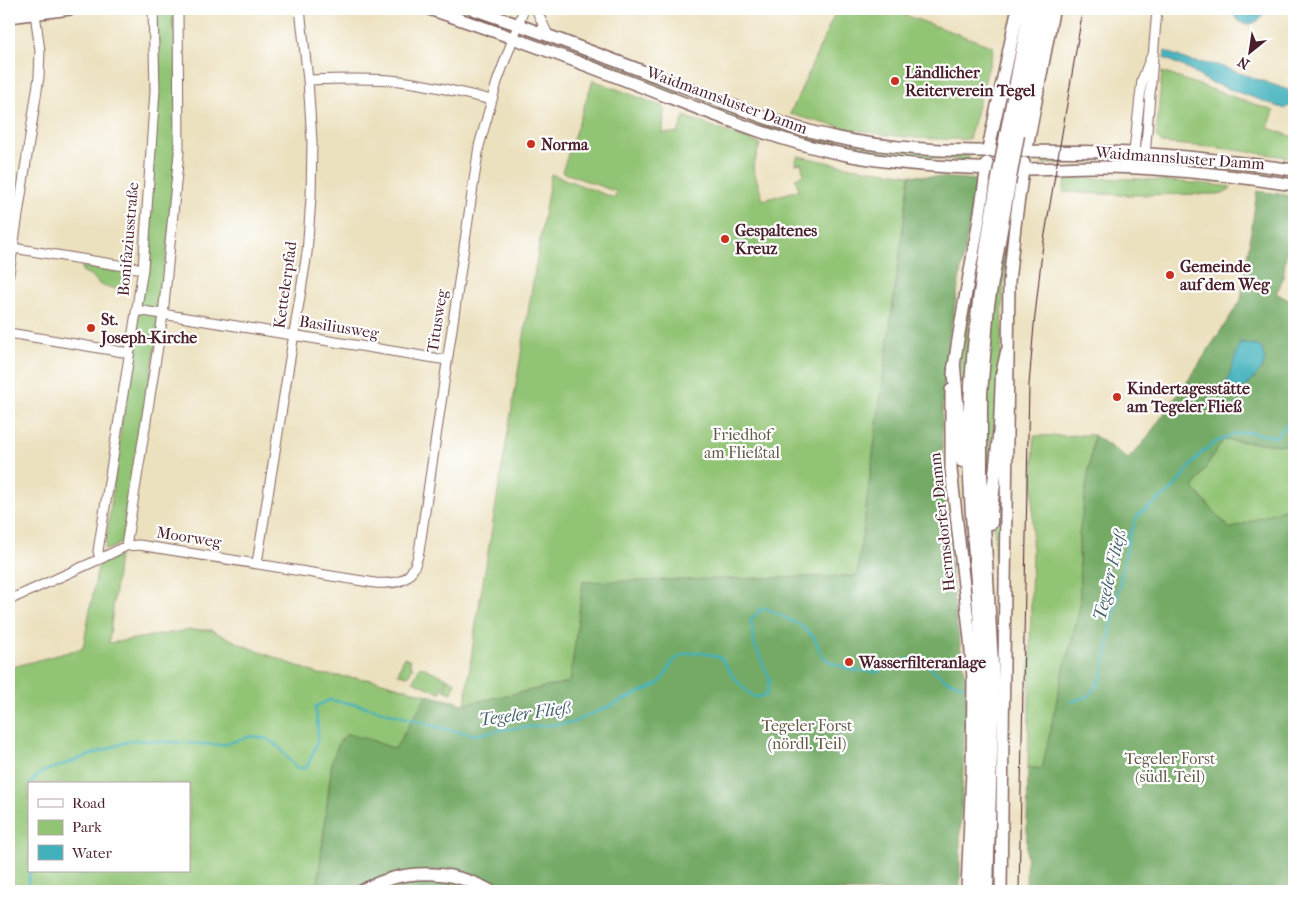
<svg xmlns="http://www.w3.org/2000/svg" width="1303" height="900" font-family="'IM FELL French Canon',serif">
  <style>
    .green { fill: #92c475; stroke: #6e7250; fill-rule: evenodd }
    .forest { fill: #75aa66; stroke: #606448; fill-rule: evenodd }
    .water { fill: #41b1bb; stroke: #466873 }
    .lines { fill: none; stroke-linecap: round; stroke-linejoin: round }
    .stream { stroke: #41b1bb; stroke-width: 2.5 }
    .minor-casing { stroke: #83635f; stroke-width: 11 }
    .major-casing { stroke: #83635f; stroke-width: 14 }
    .highway-casing { stroke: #83635f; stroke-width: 15 }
    .minor { stroke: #fff; stroke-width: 9 }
    .major { stroke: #fff; stroke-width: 11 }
    .highway { stroke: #fff; stroke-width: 12 }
    .tram { stroke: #4a1f2b; stroke-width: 1 }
    .highway-bridge-casing { stroke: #83635f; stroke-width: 15; stroke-linecap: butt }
    .highway-bridge { stroke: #fff; stroke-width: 12 }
    .poi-dot { fill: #c8321e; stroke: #fff; stroke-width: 2 }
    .labels { text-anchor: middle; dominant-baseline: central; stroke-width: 4.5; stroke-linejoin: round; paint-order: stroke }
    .poi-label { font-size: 16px; font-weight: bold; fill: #4a1f2b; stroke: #fff; text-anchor: start }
    .street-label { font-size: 16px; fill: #4a1f2b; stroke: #fff }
    .park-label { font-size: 16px; fill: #635945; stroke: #fff }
    .water-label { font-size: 18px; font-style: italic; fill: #46616c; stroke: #fff }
  </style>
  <rect width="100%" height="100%" fill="#fff"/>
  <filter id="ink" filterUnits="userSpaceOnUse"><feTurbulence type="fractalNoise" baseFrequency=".02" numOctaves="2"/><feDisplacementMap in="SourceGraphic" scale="10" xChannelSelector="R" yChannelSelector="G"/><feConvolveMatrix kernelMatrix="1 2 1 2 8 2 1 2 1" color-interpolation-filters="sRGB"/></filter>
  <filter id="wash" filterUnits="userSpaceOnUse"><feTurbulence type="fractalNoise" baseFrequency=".0096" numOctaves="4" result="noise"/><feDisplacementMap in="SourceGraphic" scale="20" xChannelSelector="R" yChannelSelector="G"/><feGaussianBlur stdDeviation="1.12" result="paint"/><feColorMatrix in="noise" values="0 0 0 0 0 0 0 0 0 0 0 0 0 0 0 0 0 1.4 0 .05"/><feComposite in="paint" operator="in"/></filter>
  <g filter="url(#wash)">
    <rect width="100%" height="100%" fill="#ece1bf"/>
    <!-- green -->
    <path class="green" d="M176,9L177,154L160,320L122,542L114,547L105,550L131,353L146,267L155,11Z
      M837,9H888L994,47L969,139C908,141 848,131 790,114Z
      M528,35L562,48L576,50L681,90L678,96L527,38Z
      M1162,72L1274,111L1268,128L1294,137V158L1221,148L1162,143L1156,137Z
      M593,80L664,107L663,133H678L684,116L760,144L753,168L763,200L799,190L795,178L804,175L801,163L795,164L798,156L850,167L910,175L857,576L583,582L570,682L465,704L475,630L551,174L614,198L617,192L562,172Z
      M699,101L792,134L791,138L698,104Z
      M808,136L969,156V161L860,153L807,142Z
      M1095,156H1103L1102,159L1086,162L1042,164L1043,158H1085Z
      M1158,159L1225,165L1224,171L1158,165Z
      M1066,178L1141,179L1207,184L1231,187L1228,191L1223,194L1121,195L1063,192Z
      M1006,235H1008L1004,277L1000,375L988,470H986V392L990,346Z
      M82,267L128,273L125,291L100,285L92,276L82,271Z
      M976,270L968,331L964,405H963L960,365L961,346Z
      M1094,435L1079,535L1080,606L1042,769L1028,767L1034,436Z
      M1223,440L1294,446V505L1230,529L1193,488Z
      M1001,444L1000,600L999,601L995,554L994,523Z
      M119,555L109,643L189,630H211L245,646L318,674L375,680L427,695L395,749L368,739L332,761L317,891H9V668L83,648L98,566ZM29,784H189V871H29Z
      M404,657L410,660V665L413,667L408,676L398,674Z
      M420,666L447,678L440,693L413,681Z
      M448,679L455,681L452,693L444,690Z"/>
    <!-- forest -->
    <path class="forest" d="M910,175L977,180L949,338L942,412V452L945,498L955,614L967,687L960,833V891H317L332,761L339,742L347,734L368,739L395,749L427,695L465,704L570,682L583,582L857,576Z
      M1257,191L1293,196V200L1283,278L1281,284L1276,293L1294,303V446L1223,440L1193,488L1230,529L1294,505V891H1026L1028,767L1042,769L1062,675L1074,634L1080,606L1079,535L1094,435L1128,459L1143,443L1187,382L1241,300ZM1255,378L1220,395L1228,379Z"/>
    <!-- water -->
    <path class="water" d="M1232,9H1264C1261,29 1236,29 1232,9Z
      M1165,51L1190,61L1217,65L1294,92V108L1288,106L1285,109L1207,81L1186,68L1164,58Z
      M1240,342L1258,346L1262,349L1265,359L1262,369L1239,394L1227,398L1220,395L1228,379Z"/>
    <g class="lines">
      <!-- stream -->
      <path class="stream" d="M1071,702L1089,696L1102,677L1129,536L1138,515L1171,491L1201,453L1216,442L1234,434L1248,432L1276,437L1294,415
        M30,784L40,773L132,740L222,745L252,736L267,739L280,748L296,768H306C319,744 320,734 315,707L329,700L360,705L449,730L475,735L506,729L572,723L657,685C661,681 665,677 667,672C669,669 670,665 673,662C685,647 707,653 721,658C732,675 738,685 754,697L766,696L770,680L754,643L751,620L759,611L766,608L800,625L814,637L822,656L832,663L852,670L878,672L897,662L910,659L922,661L946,680L963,686
        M74,871L83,874L89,871
        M28,891L29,876L30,871"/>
    </g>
  </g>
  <g filter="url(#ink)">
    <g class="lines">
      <!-- minor casing -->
      <g class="minor-casing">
        <path id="minor" d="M536,9L548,35
          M308,80C336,79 362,78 390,80C424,83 458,92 492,100
          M1132,168L1142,80L1151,57
          M1144,168L1157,9
          M13,248L143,269
          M9,274L39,77L40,51L35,13
          M137,310L447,360
          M9,333L129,353
          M126,546L163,315L179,153L178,9
          M100,559L98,551L143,269L155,90L153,9
          M257,563L307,253L311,198L312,141L308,80L300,9
          M9,600L100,559L126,546L139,545L375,583C403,585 413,579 419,552L479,146L497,82L524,9"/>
      </g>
      <!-- major casing -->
      <g class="major-casing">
        <path id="major" d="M429,9C503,33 576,61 648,89C715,115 781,143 852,156C908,166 965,169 1022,169C1047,169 1073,167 1098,167C1164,167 1229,175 1294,185
          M473,9C544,33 614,60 684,87C740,109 795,131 854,141C938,156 1023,149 1108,152C1171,154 1232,161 1294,170
          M9,17L70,9
          M953,374C962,303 979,234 987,163
          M951,390V469L970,639L973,679L972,770L967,891
          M361,891C402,868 450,868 491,891
          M1001,891L1009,282L1015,226L1024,163"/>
      </g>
      <!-- highway casing -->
      <g class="highway-casing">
        <path id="highway" d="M1006,135L1030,9
          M1018,135L1041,9
          M988,151L1018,9
          M1026,151L1053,9
          M954,367L962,461
          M991,523V511L1000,427L1002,374L1007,352
          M977,891C979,825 985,758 983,691C982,610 970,528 969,447C969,358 982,271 997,184
          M987,891L993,682L981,474V394L988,305L1009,184"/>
      </g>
      <!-- minor -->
      <use href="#minor" class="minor"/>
      <!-- major -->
      <use href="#major" class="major"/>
      <!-- highway -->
      <use href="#highway" class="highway"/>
      <!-- tram -->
      <path class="tram" d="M1019,891L1029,385L1034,325L1042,252L1083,9"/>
      <!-- highway-bridge casing -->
      <g class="highway-bridge-casing">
        <path id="highway-bridge" d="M997,184L1006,135
          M1009,184L1018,135"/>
      </g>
      <!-- highway-bridge -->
      <use href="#highway-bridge" class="highway-bridge"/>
    </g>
  </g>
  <!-- markers -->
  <g class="poi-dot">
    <circle cx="895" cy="81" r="5"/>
    <circle cx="531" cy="144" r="5"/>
    <circle cx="725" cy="239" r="5"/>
    <circle cx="1170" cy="275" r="5"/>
    <circle cx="91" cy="328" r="5"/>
    <circle cx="1117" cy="397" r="5"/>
    <circle cx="849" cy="662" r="5"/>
  </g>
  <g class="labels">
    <!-- poi labels -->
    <g class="poi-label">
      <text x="905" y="72">Ländlicher<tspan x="905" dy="18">Reiterverein Tegel</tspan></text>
      <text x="541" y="144">Norma</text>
      <text x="735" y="230">Gespaltenes<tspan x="735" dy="18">Kreuz</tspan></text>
      <text x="1180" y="266">Gemeinde<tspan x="1180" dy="18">auf dem Weg</tspan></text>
      <text x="101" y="319">St.<tspan x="101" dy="18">Joseph-Kirche</tspan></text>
      <text x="1127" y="388">Kindertagesstätte<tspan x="1127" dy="18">am Tegeler Fließ</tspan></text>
      <text x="859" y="662">Wasserfilteranlage</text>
    </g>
    <!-- street labels -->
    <g class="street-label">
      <text transform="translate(727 100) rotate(20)">Waidmannsluster Damm</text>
      <text transform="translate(1180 158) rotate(4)">Waidmannsluster Damm</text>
      <text transform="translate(128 239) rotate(-85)">Bonifaziusstraße</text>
      <text transform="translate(285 285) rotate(-82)">Kettelerpfad</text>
      <text transform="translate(437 321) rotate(-81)">Titusweg</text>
      <text transform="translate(339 327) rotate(9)">Basiliusweg</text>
      <text transform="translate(942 522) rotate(-96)">Hermsdorfer Damm</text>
      <text transform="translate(189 537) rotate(9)">Moorweg</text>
    </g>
    <!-- park labels -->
    <g class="park-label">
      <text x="742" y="434">Friedhof<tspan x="742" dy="18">am Fließtal</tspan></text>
      <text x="807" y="725">Tegeler Forst<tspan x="807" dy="18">(nördl. Teil)</tspan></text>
      <text x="1170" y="758">Tegeler Forst<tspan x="1170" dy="18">(südl. Teil)</tspan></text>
    </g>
    <!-- water labels -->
    <g class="water-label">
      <text transform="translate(1110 575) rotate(-77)">Tegeler Fließ</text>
      <text transform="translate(525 714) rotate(-8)">Tegeler Fließ</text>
    </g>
  </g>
  <!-- margin -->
  <rect width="1303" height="900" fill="none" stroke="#fff" stroke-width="30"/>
  <!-- legend -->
  <rect x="28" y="782" width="162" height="90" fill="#ffffff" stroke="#b7a5aa"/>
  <rect x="38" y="799" width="25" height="8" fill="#ffffff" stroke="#b7a5aa"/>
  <text x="72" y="808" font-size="15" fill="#4a1f2b">Road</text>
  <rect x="38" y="820" width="25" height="15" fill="#92c475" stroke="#b7a5aa"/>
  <text x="72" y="832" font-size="15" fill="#4a1f2b">Park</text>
  <rect x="38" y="845" width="25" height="15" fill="#41b1bb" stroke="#b7a5aa"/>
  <text x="72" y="858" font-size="15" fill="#4a1f2b">Water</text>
  <!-- north arrow -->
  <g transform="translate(1250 52) rotate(210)" stroke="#ffffff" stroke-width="4" paint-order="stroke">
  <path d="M0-4L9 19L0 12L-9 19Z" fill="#4a1f2b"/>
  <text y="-8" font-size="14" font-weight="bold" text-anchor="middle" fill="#4a1f2b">N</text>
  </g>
</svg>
